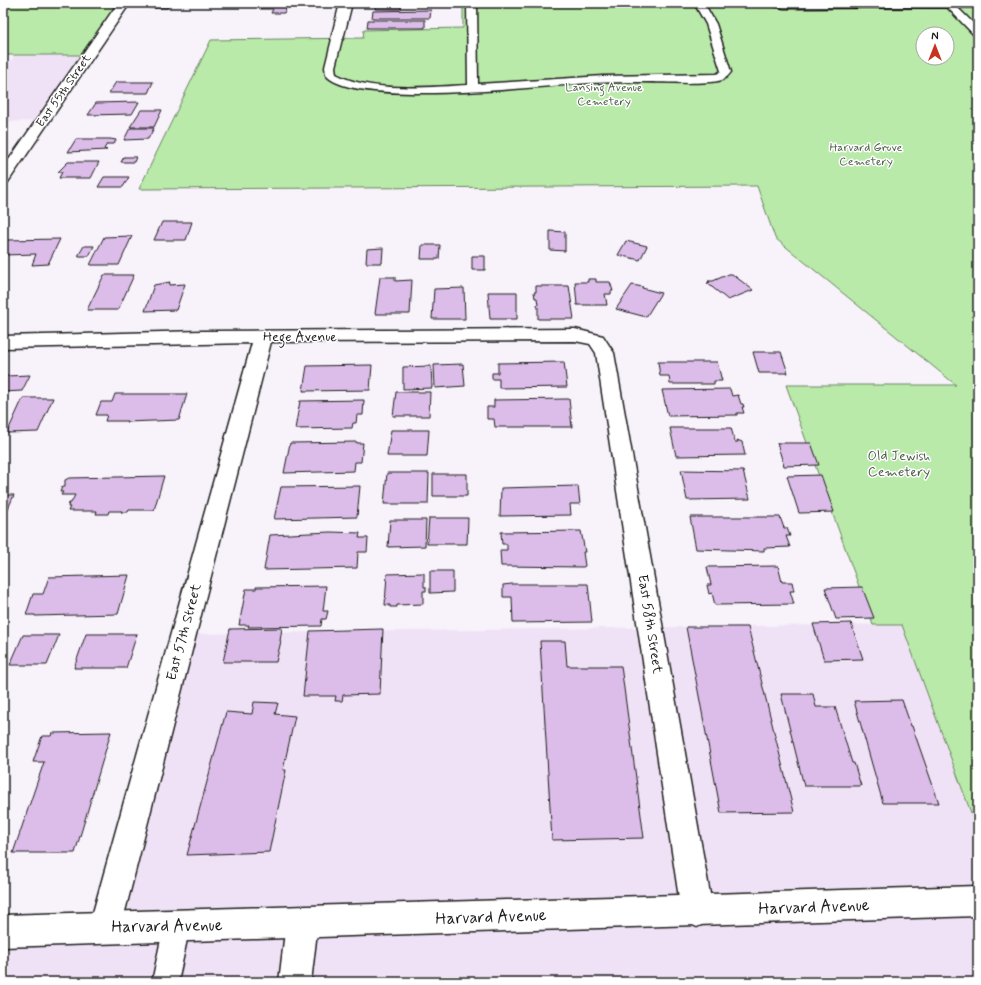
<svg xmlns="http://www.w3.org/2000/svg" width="981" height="985" font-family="Mynerve,sans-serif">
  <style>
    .built { fill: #f0e2f6 }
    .green { fill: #b9eaa9; stroke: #6a8362; fill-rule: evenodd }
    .building { fill: #dcbdea; stroke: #1c1c1c }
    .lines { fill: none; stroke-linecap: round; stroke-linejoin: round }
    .service-casing { stroke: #1c1c1c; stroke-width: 3 }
    .minor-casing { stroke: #1c1c1c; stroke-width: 3 }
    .tertiary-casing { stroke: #1c1c1c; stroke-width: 3 }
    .secondary-casing { stroke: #1c1c1c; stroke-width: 3 }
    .service { fill: #fff; fill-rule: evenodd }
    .minor { fill: #fff; fill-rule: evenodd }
    .tertiary { fill: #fff; fill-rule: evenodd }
    .secondary { fill: #fff; fill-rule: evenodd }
    .labels { text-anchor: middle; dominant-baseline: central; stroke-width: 3; stroke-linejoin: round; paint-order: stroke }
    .far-park-label { font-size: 12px; fill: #4b5a46; stroke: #fff }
    .far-street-label { font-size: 12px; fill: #1c1c1c; stroke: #fff }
    .street-label { font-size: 14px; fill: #1c1c1c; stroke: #fff }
    .park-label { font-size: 14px; fill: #4b5a46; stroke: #fff }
    .near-street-label { font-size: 17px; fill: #1c1c1c; stroke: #fff }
  </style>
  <rect width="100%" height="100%" fill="#f8f2fb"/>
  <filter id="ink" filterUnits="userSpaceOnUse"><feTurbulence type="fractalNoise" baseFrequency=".025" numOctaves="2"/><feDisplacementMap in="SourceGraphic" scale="8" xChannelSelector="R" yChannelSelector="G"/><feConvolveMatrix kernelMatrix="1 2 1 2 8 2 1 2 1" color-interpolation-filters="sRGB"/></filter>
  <g filter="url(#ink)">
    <!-- built -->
    <path class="built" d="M89,54L43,121L3,122V70L15,55Z
      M902,624L978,833V982H3V931L105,927L184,634Z"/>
    <!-- green -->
    <path class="green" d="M3,3H124L89,55H3Z
      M463,3H978V821H974L902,625H873L786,385H956L775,238L757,186L139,189L211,40L363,38L364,30L463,28ZM923,34H947V58H923Z"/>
    <!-- building -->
    <path class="building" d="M376,3H401V9H375Z
      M151,4H169L167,8H149Z
      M262,4H288L284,13H271L273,9H260Z
      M431,10L430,18H372L373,11Z
      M368,20H425V28H367Z
      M116,82H153L148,93H109Z
      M139,102L132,114L88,115L96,103Z
      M141,110H162L154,127H130Z
      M130,128H154L148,139L124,140Z
      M76,139H110L116,140L114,144H107L104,149L107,150L68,152Z
      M124,157H136L134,162H121Z
      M68,162H99L91,178H59L62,172H58Z
      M104,177H129L123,187H98Z
      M162,222H192L186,240H154Z
      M550,231L565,232V251L550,250Z
      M132,236L119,265H90L104,237Z
      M60,239L48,264L32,265L36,254L3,255V247L7,240Z
      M626,241L647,246L640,260L618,255Z
      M422,245H440L439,259H421Z
      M84,246H94L89,256H78Z
      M383,248L382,263H366L367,249Z
      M472,256H485V270H472Z
      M729,274H732L753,290L728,300L707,283L710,282L708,281H713Z
      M104,275H134L118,310H87Z
      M380,277H395V281L412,280L410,314H375Z
      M588,279H596V282H610L613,291H611V294H605L607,305H577L575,282H588Z
      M170,282L169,285L185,284L176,310L145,311L154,285Z
      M632,285L643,287L642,288L661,293L646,317L616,309Z
      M536,286H569L574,319H538V307L536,305H538L537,298H535L534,292H536Z
      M464,288L465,319H432L434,289Z
      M488,292H517V319H490Z
      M753,352H781L788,373H759Z
      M564,362L567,387L499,388V379H492V373H498V363Z
      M658,362H717L722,381H714V384H670L669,376H660Z
      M463,364L465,386L435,388L434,365Z
      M372,365L370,390L303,391L307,366Z
      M431,366L432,388L403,389V367Z
      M30,375L22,391L3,392V383L6,376Z
      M730,389L732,396L738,395L741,404H743L744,407H742L744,413H737V415L668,416L662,390Z
      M396,392H430L429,416H393Z
      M115,394H187L179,420L126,422L127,421H105L107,415H96L101,402H112Z
      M23,398H53L38,432L7,433Z
      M569,399L572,427H495L494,419H487V407H494V400Z
      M364,400L363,415H357L356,423H353L352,428L295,429L300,401Z
      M670,428H731L735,442H738L737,440L742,442L745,455L676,456Z
      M391,430H429L427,456H387Z
      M357,442V443H363L361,462H355L354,471L284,473L290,443Z
      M777,443H811L819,465L784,466Z
      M681,470L743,471L750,499L687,500Z
      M387,473H429L428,504H384Z
      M433,474H467V496H433Z
      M821,475L834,512L799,513L787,476Z
      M164,476L154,510H129L128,512H121L122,511H109L108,514H96L97,511H68L70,507H68L69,503H71L75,495H61L63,492H60L62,487H65V480L69,478Z
      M360,486L357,517L274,519L281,487Z
      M578,486L580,504H570L571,515L500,516L501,488Z
      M3,495H14L3,520Z
      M690,517H780L784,528H787L790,536H786L790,547L764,548V551L696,549Z
      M429,518H468L467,544H427Z
      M390,520H426L425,546L388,547Z
      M581,531L585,552H583L585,566L583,567L501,566L500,550H507V544H502L501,532Z
      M330,532L360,533L359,538H368L367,552H358L357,568L264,570L270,535Z
      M778,566L782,582H792L794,591H790L794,604L715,605L712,593L709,594L707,585H711L707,567Z
      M430,571H453V592L430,593Z
      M424,573V587H426V591H423V604L397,605V607H390V605H385L387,574Z
      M129,575L118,614L35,616V615H26L33,594H43L49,577Z
      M512,584H588L592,622L513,623L512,597H503V585Z
      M326,586L323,611H328L326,619H322L321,626L248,627L249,625H239L246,589H256V587Z
      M862,587L874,618L836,619L825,588Z
      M851,623L863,659L824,660L813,624Z
      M686,627H748L794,812L721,813Z
      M282,628L280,641H281L276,662H223L230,629Z
      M383,629L380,694L343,695L342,701H335L336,696H303L310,631Z
      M86,634H137L126,668H74Z
      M23,635H59L47,665H10Z
      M540,641H565L567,666H621L644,838L552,840Z
      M781,694H813L816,707H835L852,763H854L861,786H804Z
      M902,700L911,726H912L939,803H883L854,701Z
      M254,702L278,703L275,714L295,716L283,770H286L269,852L187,855L226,712L252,714Z
      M111,732L75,853H13L44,762H33L42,736H51L52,733Z"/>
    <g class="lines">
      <!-- service casing -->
      <g class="service-casing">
        <path id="service" d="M467,3H477L478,84L603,76L717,74L721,71L706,24L694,3H704L716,24L731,72C729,75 726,78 722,80C706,85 662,82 643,82C625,82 607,82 589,83C544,86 351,108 326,75L325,67L332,39L337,36L342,39L335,67L336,74C371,93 429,87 468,85Z
          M768,3H978V7H957L978,28V37L975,36L947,7L784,8L770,5Z
          M177,912L186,916L190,925L178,982H152L164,925L168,916Z"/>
      </g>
      <!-- minor casing -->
      <g class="minor-casing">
        <path id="minor" d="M340,3H352L343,39L337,43L331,39Z
          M575,329L603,336L614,353L713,911L708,922L697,927L686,922L681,911L596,353L590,344L575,341L271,342L121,927L116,938L105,943L94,938L89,927L252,343L3,348V336L202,331Z
          M302,907L313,912L318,923L311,982H279L286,923L291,912Z"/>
      </g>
      <!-- tertiary casing -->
      <g class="tertiary-casing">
        <path id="tertiary" d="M118,3H130L8,182L3,184V168Z"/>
      </g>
      <!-- secondary casing -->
      <g class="secondary-casing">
        <path id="secondary" d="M978,886V916L3,947V915Z"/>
      </g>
      <!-- service -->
      <use href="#service" class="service"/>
      <!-- minor -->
      <use href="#minor" class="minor"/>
      <!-- tertiary -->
      <use href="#tertiary" class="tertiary"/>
      <!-- secondary -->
      <use href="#secondary" class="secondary"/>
    </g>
  </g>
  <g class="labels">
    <!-- far-park labels -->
    <g class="far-park-label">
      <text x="604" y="88">Lansing Avenue<tspan x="604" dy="14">Cemetery</tspan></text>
      <text x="866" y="148">Harvard Grove<tspan x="866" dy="14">Cemetery</tspan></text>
    </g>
    <!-- far-street labels -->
    <g class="far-street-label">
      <text transform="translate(64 91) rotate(-55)">East 55th Street</text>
    </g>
    <!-- street labels -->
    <g class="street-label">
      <text x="300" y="337">Hege Avenue</text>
      <text transform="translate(650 624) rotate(81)">East 58th Street</text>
      <text transform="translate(184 632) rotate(-75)">East 57th Street</text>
    </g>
    <!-- park labels -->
    <g class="park-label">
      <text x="899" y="456">Old Jewish<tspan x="899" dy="16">Cemetery</tspan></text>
    </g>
    <!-- near-street labels -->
    <g class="near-street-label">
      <text transform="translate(814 907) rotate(-2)">Harvard Avenue</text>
      <text transform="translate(491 917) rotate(-2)">Harvard Avenue</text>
      <text transform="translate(167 926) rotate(-1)">Harvard Avenue</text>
    </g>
  </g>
  <!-- margin -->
  <rect width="981" height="985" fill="none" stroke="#fff" stroke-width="16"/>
  <rect x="8" y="8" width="965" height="969" fill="none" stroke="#1c1c1c" stroke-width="1.5" filter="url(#ink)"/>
  <!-- north arrow -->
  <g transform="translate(935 46)"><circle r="19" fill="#ffffff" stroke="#a4a4a4"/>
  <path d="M0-3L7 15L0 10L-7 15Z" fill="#c8321e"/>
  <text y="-6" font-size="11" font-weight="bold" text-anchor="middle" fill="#1c1c1c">N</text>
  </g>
</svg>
